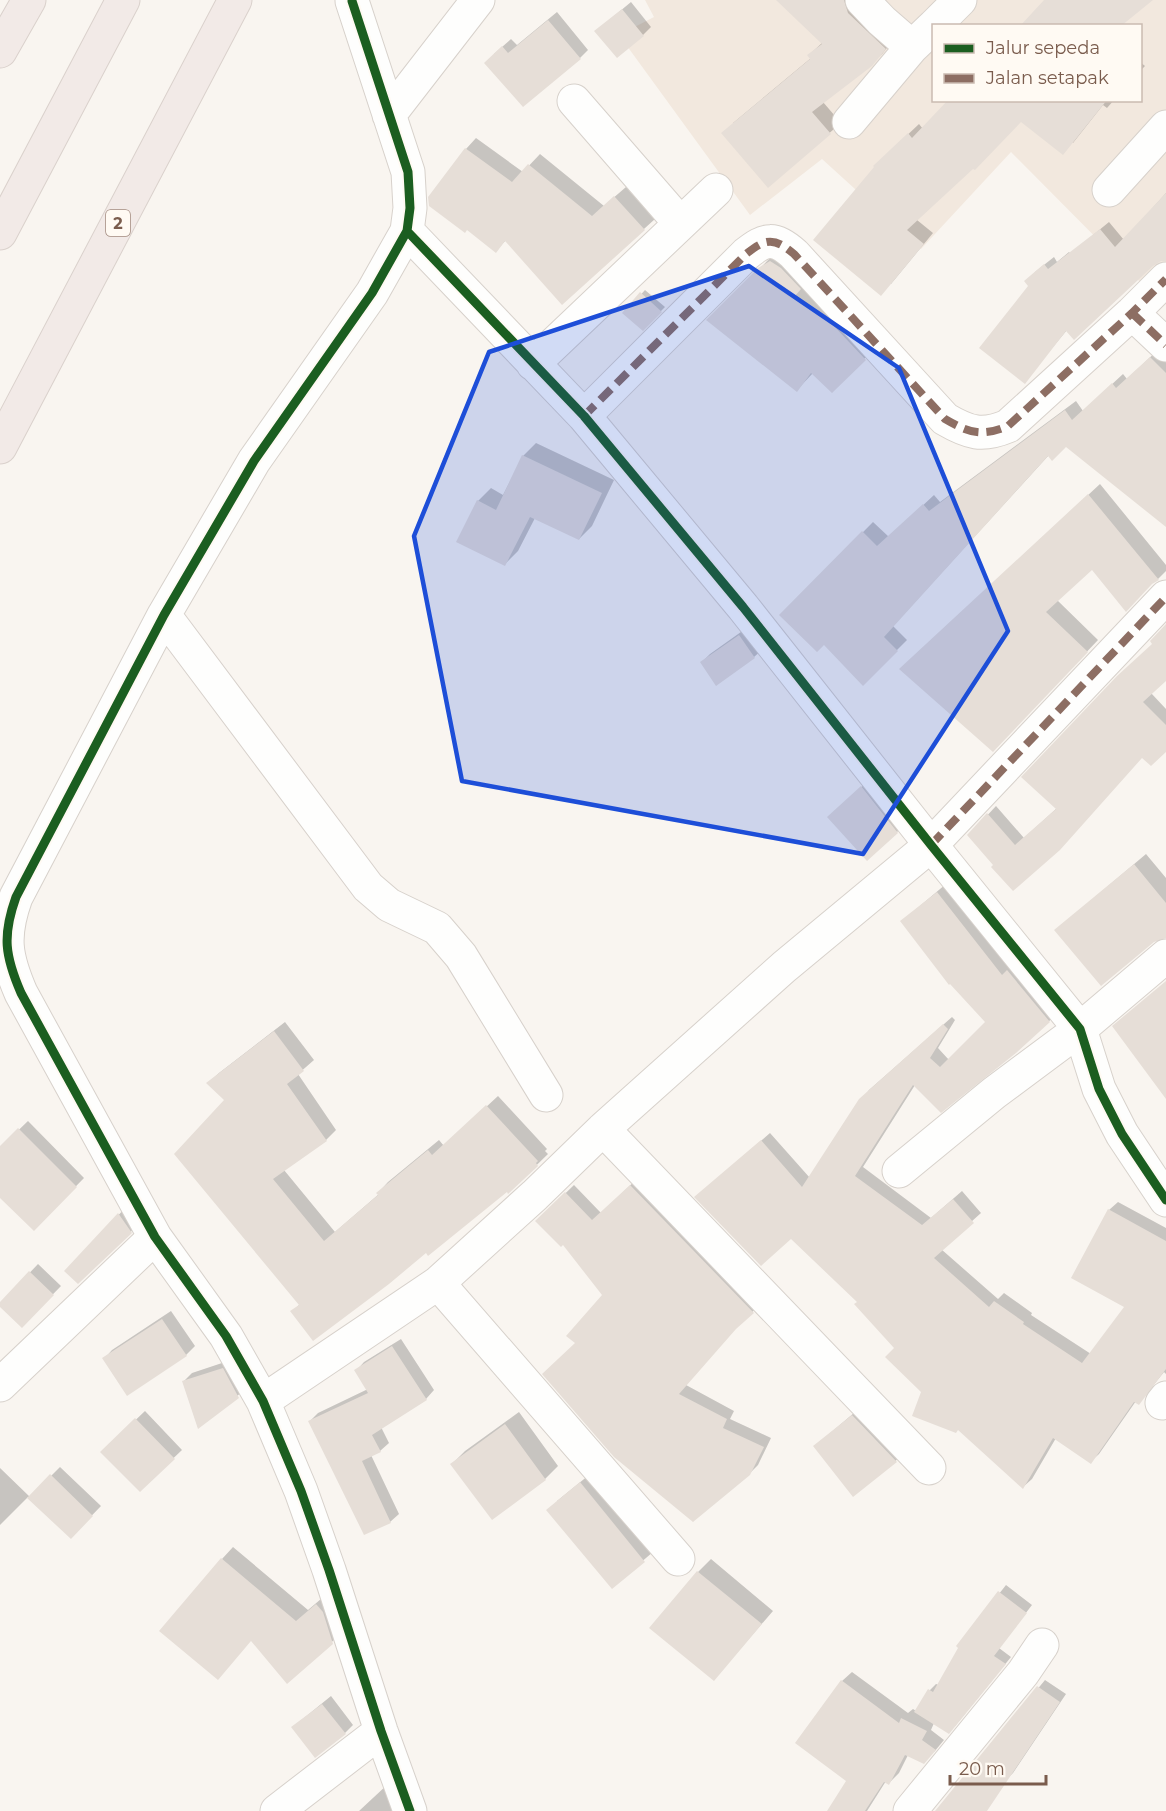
<svg xmlns="http://www.w3.org/2000/svg" width="1166" height="1811" font-family="Montserrat,sans-serif">
  <style>
    .residential { fill: #f2e8de; fill-rule: evenodd }
    .shadow { fill: #0003 }
    .building { fill: #e6ded7 }
    .lines { fill: none; stroke-linecap: round; stroke-linejoin: round }
    .minor-casing { stroke: #d7d1cb; stroke-width: 35 }
    .highway-casing { stroke: #dad1cc; stroke-width: 35 }
    .minor { stroke: #fefefd; stroke-width: 33 }
    .highway { stroke: #f2eae7; stroke-width: 33 }
    .quiet { stroke: #8d6e63; stroke-width: 8; stroke-dasharray: 15 8; stroke-linecap: butt }
    .cycleway-casing { stroke: #fffaf3; stroke-width: 13 }
    .cycleway { stroke: #1b5e20; stroke-width: 9 }
    .marked { fill: #1d4ed8; fill-opacity: 0.2; stroke: #1d4ed8; stroke-width: 4.5; stroke-linejoin: round }
    .labels { text-anchor: middle; dominant-baseline: central; stroke-width: 4.5; stroke-linejoin: round; paint-order: stroke }
    .shield { fill: #fffaf3; stroke: #a28b7f; stroke-width: 1.5 }
    .shield-label { font-size: 16px; font-weight: bold; fill: #7a5c4d }
  </style>
  <rect width="100%" height="100%" fill="#f9f5f0"/>
  <!-- residential -->
  <path class="residential" d="M645,0H1166V267L1147,289L1011,152L921,249L822,159L750,215L619,35L654,17ZM934,26H1140V100H934Z"/>
  <!-- shadow -->
  <path class="shadow" d="M779,0H857L895,38L882,54L823,102L841,123L768,186L733,123L811,58L809,55L823,42Z
    M631,2L651,27L643,35L596,31Z
    M557,12L588,50L580,58L494,54L511,39L517,45Z
    M1140,62L1145,66L1140,71Z
    M950,100H1114L1107,108L1103,105L1073,143L1022,120L917,220L933,233L891,284L885,156L919,124L923,129Z
    M476,138L523,172L540,154L604,206L626,187L655,219L563,302L506,240L496,251L466,149Z
    M1166,193V259L1076,249L1109,222L1124,240Z
    M1069,252L1115,301L1067,330L1024,382L1030,286L1035,272L1054,257L1057,262Z
    M773,255L877,346L832,391L813,373L797,390L709,320Z
    M645,290L665,307L643,329L624,313Z
    M1161,347L1166,352V525L1066,445L1049,455L893,626L907,640L863,684L824,643L781,615L873,522L889,537L934,495L940,502L1076,401L1083,411L1123,374L1127,379Z
    M536,443L614,480L592,526L579,539L535,518L518,551L505,564L478,501L491,488L503,495L523,456Z
    M1100,484L1166,565V571L1158,579L1092,567L1057,600L1098,640L1004,739L912,658Z
    M1166,626V679L1151,693L1166,709V750L1143,756L995,865L969,835L996,806L1024,838L1057,808L1153,644Z
    M748,627L763,649L754,657L702,662L710,654Z
    M870,779L906,824L897,832L838,809Z
    M1146,854L1166,878V930H1056Z
    M946,884L1058,1013L1015,1052L915,1085L863,1167L931,1218L962,1191L981,1213L941,1249L998,1299L1004,1293L1032,1313L1031,1315L1091,1354L1127,1306L1109,1210L1118,1202L1166,1228V1374L1164,1372L1139,1403L1136,1401L1099,1454L1090,1462L1056,1438L1032,1479L1023,1487L923,1392L896,1348L859,1302L791,1237L705,1189L770,1133L810,1178L869,1090L952,1017L955,1020L938,1048L949,1060L987,1022L902,921Z
    M285,1022L314,1060L298,1074L336,1130L326,1140L284,1170L335,1232L379,1194L378,1193L388,1182L439,1140L444,1146L498,1096L547,1149L545,1151L548,1154L509,1192L507,1190L426,1251L292,1312L300,1304L226,1100L208,1083L219,1073Z
    M28,1121L84,1178L34,1229L0,1189V1148Z
    M639,1177L761,1304L740,1323L686,1385L734,1411L730,1419L771,1438L758,1465L749,1474L577,1343L604,1295L564,1242L537,1221L574,1185L601,1213Z
    M127,1206L139,1224L78,1282L66,1271Z
    M38,1264L61,1286L22,1326L0,1304Z
    M171,1311L195,1346L186,1355L104,1359L112,1350Z
    M401,1339L434,1390L426,1399L381,1427L389,1443L380,1451L371,1455L399,1514L390,1522L310,1421L318,1413L368,1389L356,1371L364,1362Z
    M231,1360L247,1388L198,1427L184,1381L192,1373Z
    M861,1407L905,1453L854,1495L815,1446Z
    M145,1411L182,1450L140,1490L102,1452Z
    M519,1412L558,1466L545,1479L452,1464L465,1451Z
    M60,1467L101,1506L71,1537L28,1497L0,1525V1468L30,1497Z
    M589,1475L653,1552L612,1587L557,1501Z
    M233,1547L308,1610L328,1593L344,1631L287,1682L222,1559Z
    M711,1559L773,1611L714,1679L698,1572Z
    M1006,1585L1032,1605L999,1648L1011,1657L955,1726L934,1723L931,1730L944,1740L934,1752L908,1755L899,1773L889,1783L886,1781L867,1811H828L848,1781L842,1681L852,1672L908,1713L913,1709L916,1711L930,1690L936,1684L939,1685L960,1648L958,1646Z
    M1045,1680L1066,1694L1013,1773L974,1811H937Z
    M331,1696L353,1725L345,1733L293,1727Z
    M388,1784L412,1811H359Z"/>
  <!-- building -->
  <path class="building" d="M776,0H844L848,13L886,49L872,66L812,112L831,134L768,188L721,133L810,59L807,55L822,44Z
    M1044,0H1153L1121,26H1020Z
    M622,9L644,36L617,58L594,31Z
    M548,20L581,59L523,107L484,63L502,46L508,53Z
    M948,100H1107L1063,155L1021,122L975,170L973,169L907,230L924,244L881,296L813,240L874,167L873,166L908,133L912,138Z
    M465,148L512,182L528,164L592,216L614,196L645,230L562,305L505,241L496,253L467,230L465,233L429,206L428,197Z
    M1166,193V261H1161L1153,266L1074,340L1066,331L1025,384L979,348L1028,286L1024,281L1044,264L1048,269L1100,229L1115,247Z
    M770,261L781,268L801,289L795,296L833,325L866,360L832,393L811,373L797,392L706,320L758,268Z
    M640,292L662,312L643,331L622,313Z
    M1150,357L1166,373V527L1066,447L1052,461L1048,456L884,637L898,651L863,686L824,645L817,652L779,615L862,531L877,546L923,504L929,511L1065,410L1072,420L1112,383L1116,388Z
    M522,455L602,493L579,540L530,517L505,566L456,542L477,500L496,510Z
    M1088,494L1159,580L1152,584L1126,612L1092,570L1046,612L1088,652L993,752L899,669Z
    M1166,624V681L1143,702L1166,725V752L1151,766L1142,758L1060,850L1013,891L991,867L993,865L967,835L987,813L1015,845L1056,809L1021,777L1117,676L1152,644L1150,641Z
    M739,635L755,658L716,686L700,662Z
    M861,786L898,833L867,861L827,817Z
    M1134,864L1166,903V938L1154,942L1101,986L1054,930Z
    M937,892L1002,975L1007,970L1050,1022L1016,1053L941,1113L913,1085L855,1176L922,1225L953,1199L974,1223L934,1258L989,1307L994,1301L1024,1322L1023,1324L1082,1363L1124,1307L1071,1278L1108,1209L1166,1241V1369L1139,1405L1134,1402L1091,1464L1053,1438L1023,1489L958,1430L956,1433L912,1416L921,1392L885,1357L894,1348L854,1304L857,1302L791,1239L761,1266L694,1197L761,1140L802,1187L859,1099L943,1024L948,1029L930,1058L940,1067L985,1022L950,984L949,985L900,921Z
    M1166,981V1099L1112,1026Z
    M274,1031L304,1071L287,1084L327,1141L273,1179L324,1241L378,1195L376,1193L428,1150L432,1155L486,1105L538,1161L536,1163L538,1166L508,1194L507,1192L428,1256L426,1253L389,1284L313,1341L290,1311L299,1305L174,1154L224,1100L206,1083Z
    M18,1128L77,1187L34,1231L0,1198V1146Z
    M630,1185L754,1313L736,1329L679,1394L727,1419L723,1428L764,1447L750,1475L693,1522L614,1457L542,1374L575,1343L566,1336L602,1295L563,1245L561,1247L535,1221L565,1192L592,1220Z
    M118,1213L132,1233L78,1284L64,1271Z
    M29,1271L54,1295L22,1328L0,1307V1302Z
    M162,1319L187,1356L127,1396L102,1358Z
    M392,1346L427,1400L372,1435L381,1452L362,1461L391,1523L364,1535L308,1421L368,1393L354,1370Z
    M223,1368L239,1398L198,1429L182,1381Z
    M852,1415L897,1462L853,1497L813,1446Z
    M135,1418L175,1459L140,1492L100,1452Z
    M505,1424L546,1480L492,1520L450,1464Z
    M50,1474L93,1516L71,1539L27,1498Z
    M580,1482L645,1562L612,1589L546,1510Z
    M221,1558L296,1621L316,1604L323,1612L333,1644L287,1684L251,1641L218,1680L159,1631Z
    M697,1571L762,1624L714,1681L649,1628Z
    M998,1591L1027,1613L994,1656L1006,1664L949,1734L914,1712L928,1689L933,1692L958,1648L956,1646Z
    M841,1680L899,1723L901,1718L927,1731L922,1740L936,1750L924,1764L905,1755L889,1785L884,1782L865,1811H827L846,1781L795,1743Z
    M1037,1686L1060,1702L987,1811H935Z
    M322,1704L346,1734L315,1758L291,1727Z"/>
  <g class="lines">
    <!-- minor casing -->
    <g class="minor-casing">
      <path id="minor" d="M862,0L882,21L912,47
        M352,1L408,172L410,208L407,231L372,293L254,461L164,615L16,897C2,936 5,956 21,993L155,1237L226,1336L263,1401L301,1491L329,1570L381,1731L410,1811
        M934,26L960,0
        M574,101L680,223
        M389,115L478,0
        M849,122L912,47L934,26
        M1109,190L1166,127
        M407,231L584,416L743,607L931,845L1080,1029L1099,1089L1122,1134L1166,1200
        M1132,313L1166,345
        M533,364L716,190
        M584,416L746,254C766,238 774,237 794,254L945,419C969,433 982,437 1008,426L1132,313L1166,279
        M164,615L368,887L389,905L437,928L461,956L546,1095
        M603,1129L929,1468
        M899,1171L994,1093L1080,1029L1166,956
        M438,1283L678,1559
        M0,1385L155,1237
        M263,1401L438,1283L535,1195L603,1129L784,967L931,845L1166,597
        M1162,1403L1166,1398
        M277,1811L381,1731
        M910,1811L1023,1673L1042,1645"/>
    </g>
    <!-- highway casing -->
    <g class="highway-casing">
      <path id="highway" d="M0,51L29,0
        M0,233L123,0
        M0,447L235,0"/>
    </g>
    <!-- minor -->
    <use href="#minor" class="minor"/>
    <!-- highway -->
    <use href="#highway" class="highway"/>
    <!-- quiet -->
    <path class="quiet" d="M1132,313L1166,345
      M584,416L746,254C766,238 774,237 794,254L945,419C969,433 982,437 1008,426L1132,313L1166,279
      M931,845L1166,597"/>
    <!-- cycleway casing -->
    <g class="cycleway-casing">
      <path id="cycleway" d="M352,1L408,172L410,208L407,231L372,293L254,461L164,615L16,897C2,936 5,956 21,993L155,1237L226,1336L263,1401L301,1491L329,1570L381,1731L410,1811
        M407,231L584,416L743,607L931,845L1080,1029L1099,1089L1122,1134L1166,1200"/>
    </g>
    <!-- cycleway -->
    <use href="#cycleway" class="cycleway"/>
  </g>
  <!-- marked area -->
  <path class="marked" d="M749,266L899,368L1008,631L863,854L462,781L414,536L489,352Z"/>
  <g class="labels">
    <!-- shield labels -->
    <rect class="shield" x="106" y="210" width="24" height="26" rx="4.5"/>
    <g class="shield-label">
      <text x="118" y="223">2</text>
    </g>
  </g>
  <!-- legend -->
  <rect x="932" y="24" width="210" height="78" fill="#fffaf3" stroke="#cabbb1" stroke-width="1.5"/>
  <rect x="944" y="44" width="30" height="9" fill="#1b5e20" stroke="#cabbb1" stroke-width="1.5"/>
  <text x="986" y="54" font-size="18" fill="#7a5c4d">Jalur sepeda</text>
  <rect x="944" y="74" width="30" height="9" fill="#8d6e63" stroke="#cabbb1" stroke-width="1.5"/>
  <text x="986" y="84" font-size="18" fill="#7a5c4d">Jalan setapak</text>
  <!-- scale -->
  <path d="M950 1775v9h96v-9" fill="none" stroke="#7a5c4d" stroke-width="3"/>
  <text x="959" y="1775" font-size="18" fill="#7a5c4d" stroke="#fffaf3" stroke-width="4.5" paint-order="stroke">20 m</text>
</svg>
